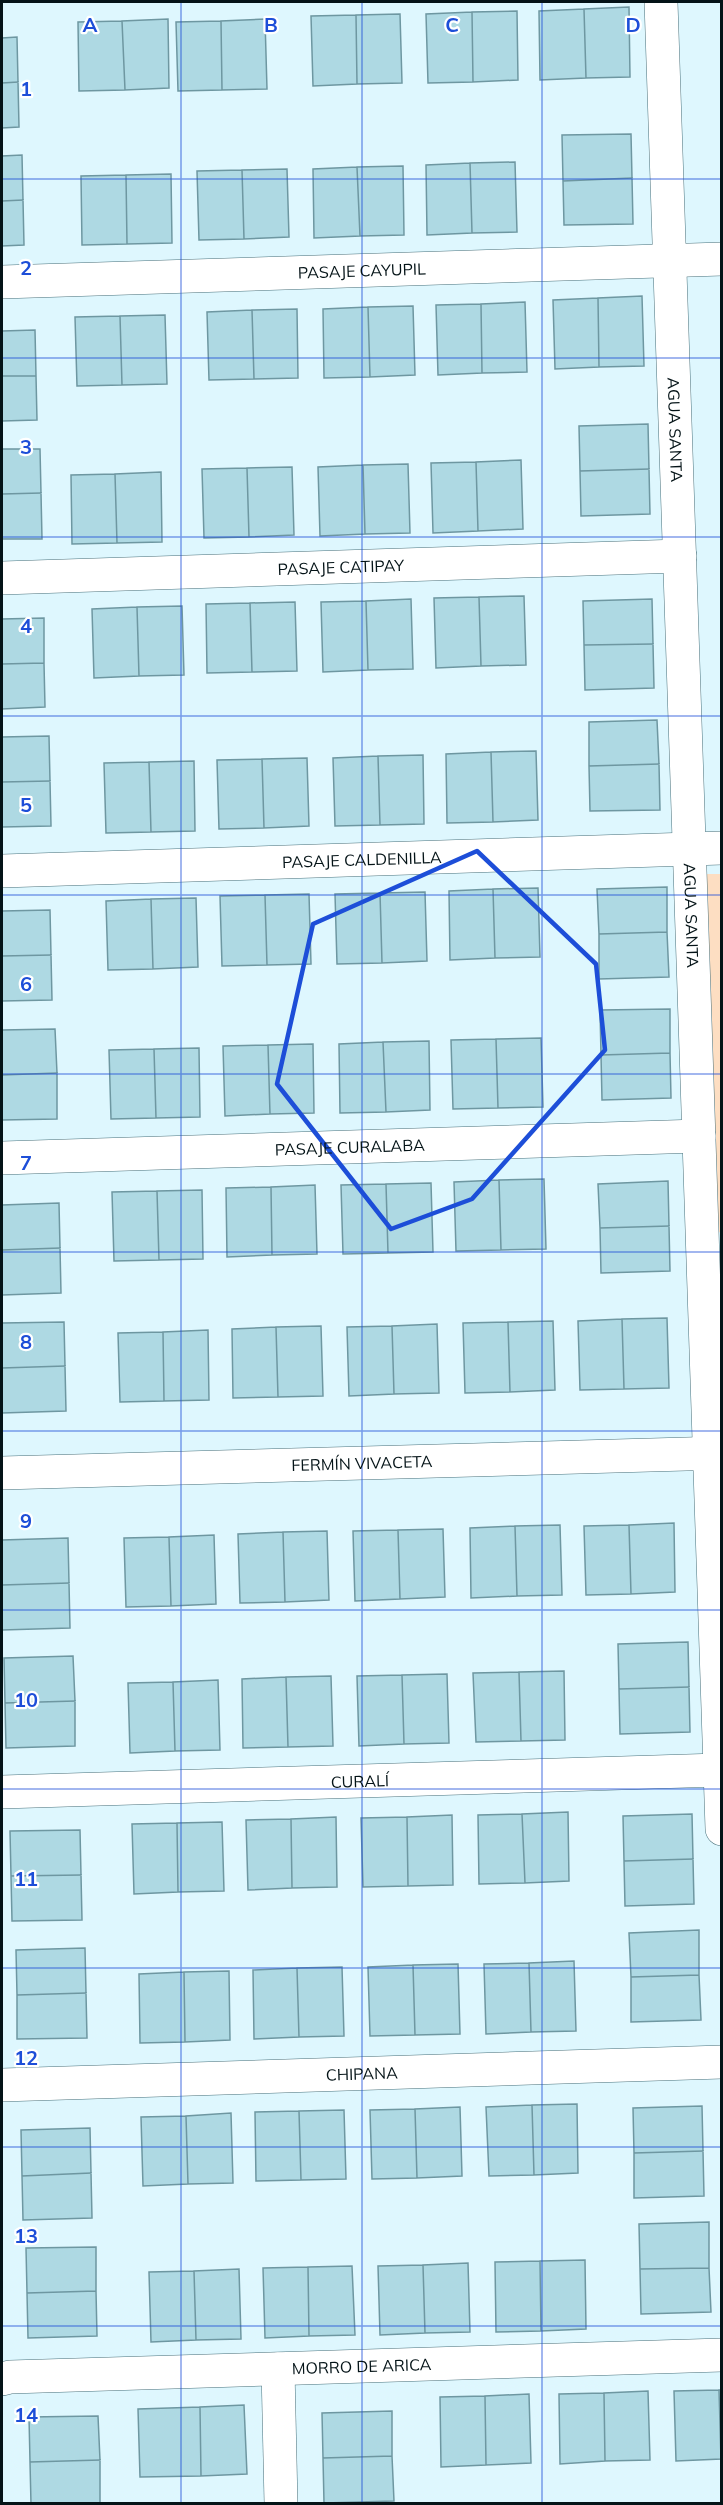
<svg xmlns="http://www.w3.org/2000/svg" width="723" height="2505" font-family="Mulish,sans-serif">
  <style>
    .green { fill: #fddec2 }
    .building { fill: #aed9e3; stroke: #6e97a1; stroke-width: 1.5 }
    .lines { fill: none; stroke-linecap: round; stroke-linejoin: round }
    .minor-casing { stroke: #4a727c; stroke-width: 34 }
    .minor { stroke: #fff; stroke-width: 33 }
    .marked { fill: none; stroke: #1d4ed8; stroke-width: 4.5; stroke-linejoin: round }
    .grid { fill: none; stroke: #1d4ed8; stroke-width: 1.5; stroke-opacity: 0.55 }
    .labels { text-anchor: middle; dominant-baseline: central; stroke-width: 4.5; stroke-linejoin: round; paint-order: stroke }
    .street-label { font-size: 16px; fill: #041317; stroke: #fff }
    .grid-label { font-size: 20px; text-anchor: middle; font-weight: bold; fill: #1d4ed8; stroke: #fff; stroke-width: 4.5; stroke-linejoin: round; paint-order: stroke }
  </style>
  <rect width="100%" height="100%" fill="#def7fe"/>
  <!-- green -->
  <path class="green" d="M703,874H722V1232L709,1233Z"/>
  <!-- building -->
  <path class="building" d="M629,7L630,77L586,78L584,9Z
    M584,9L586,78L540,80L539,11Z
    M517,11L518,80L473,82L472,12Z
    M472,12L473,82L428,83L426,14Z
    M400,14L402,83L357,84L356,15Z
    M356,15L357,84L313,86L311,16Z
    M168,19L169,88L125,90L122,21Z
    M265,19L267,89L222,90L221,21Z
    M122,21L125,90L79,91L78,22Z
    M221,21L222,90L178,91L176,22Z
    M17,37L18,82L2,83V38Z
    M18,82L19,127L2,128V83Z
    M631,134L632,178L563,181L562,135Z
    M22,155L23,200L2,201V156Z
    M515,162L517,232L472,233L470,163Z
    M470,163L472,233L427,235L426,165Z
    M403,166L404,235L360,236L357,167Z
    M357,167L360,236L314,238L313,169Z
    M287,169L289,237L244,239L242,170Z
    M242,170L244,239L199,240L197,171Z
    M171,174L172,243L127,244L126,175Z
    M126,175L127,244L82,245L81,176Z
    M632,178L633,224L564,225L563,181Z
    M23,200L24,245L2,246V201Z
    M642,296L644,366L599,367L598,298Z
    M598,298L599,367L555,369L553,300Z
    M525,302L527,372L482,373L481,304Z
    M481,304L482,373L438,375L436,305Z
    M413,306L415,375L370,377L368,307Z
    M368,307L370,377L324,378L323,309Z
    M297,309L298,378L254,379L252,310Z
    M252,310L254,379L209,380L207,312Z
    M165,315L167,384L122,385L120,316Z
    M120,316L122,385L77,386L75,317Z
    M35,330L36,376H2V331Z
    M2,376H36L37,420L2,421Z
    M648,424L649,469L580,471L579,426Z
    M2,449H40L41,493L2,494Z
    M521,460L523,529L478,531L476,462Z
    M476,462L478,531L433,533L431,463Z
    M408,464L410,533L365,534L363,465Z
    M363,465L365,534L320,536L318,467Z
    M292,467L294,535L249,537L247,468Z
    M247,468L249,537L204,538L202,469Z
    M649,469L650,514L581,516L580,471Z
    M161,472L162,542L117,543L115,474Z
    M115,474L117,543L72,544L71,475Z
    M41,493L42,539H2V494Z
    M524,596L526,665L481,666L479,597Z
    M479,597L481,666L436,668L434,598Z
    M411,599L413,669L368,670L366,601Z
    M652,599L653,644L584,645L583,601Z
    M366,601L368,670L323,672L321,602Z
    M295,602L297,671L252,672L250,603Z
    M250,603L252,672L207,673L206,604Z
    M182,606L184,675L139,676L137,607Z
    M137,607L139,676L94,678L92,609Z
    M44,618V663L2,664V619Z
    M653,644L654,688L585,690L584,645Z
    M44,663L45,707L2,709V664Z
    M657,720L659,764L589,766V722Z
    M49,736L50,781L2,782V737Z
    M536,751L538,820L493,822L491,752Z
    M491,752L493,822L447,823L446,754Z
    M423,755L424,824L380,825L378,756Z
    M378,756L380,825L335,826L333,758Z
    M307,758L309,826L264,828L262,759Z
    M262,759L264,828L219,829L217,760Z
    M194,761L195,831L151,832L149,762Z
    M149,762L151,832L106,833L104,763Z
    M659,764L660,810L590,811L589,766Z
    M50,781L51,826L2,827V782Z
    M667,887V932L599,934L597,889Z
    M538,888L540,957L495,958L493,889Z
    M493,889L495,958L450,960L449,891Z
    M425,892L427,961L382,963L380,893Z
    M380,893L382,963L337,964L335,894Z
    M309,894L311,964L267,965L265,895Z
    M265,895L267,965L222,966L220,896Z
    M196,898L198,967L153,969L151,899Z
    M151,899L153,969L108,970L106,901Z
    M50,910L51,955L2,956V911Z
    M667,932L669,977L599,979V934Z
    M51,955L52,1000L2,1001V956Z
    M670,1009V1053L601,1055L600,1010Z
    M55,1029L57,1073L2,1075V1030Z
    M541,1038L543,1107L498,1108L496,1039Z
    M496,1039L498,1108L453,1109L451,1040Z
    M429,1041L430,1110L386,1112L383,1042Z
    M383,1042L386,1112L340,1113L339,1044Z
    M313,1044L314,1113L270,1114L268,1045Z
    M268,1045L270,1114L225,1116L223,1046Z
    M199,1048L200,1117L156,1118L154,1049Z
    M154,1049L156,1118L111,1119L109,1050Z
    M670,1053L671,1098L602,1100L601,1055Z
    M57,1073V1119L2,1120V1075Z
    M544,1179L546,1249L501,1250L499,1180Z
    M499,1180L501,1250L456,1251L454,1182Z
    M668,1181L669,1226L600,1228L598,1184Z
    M431,1183L433,1252L388,1253L386,1184Z
    M386,1184L388,1253L343,1254L341,1185Z
    M315,1185L317,1254L272,1255L271,1187Z
    M271,1187L272,1255L227,1257L226,1188Z
    M202,1190L203,1259L159,1260L157,1191Z
    M157,1191L159,1260L114,1261L112,1192Z
    M59,1203L60,1248L2,1250V1205Z
    M669,1226L670,1271L601,1273L600,1228Z
    M60,1248L61,1293L2,1295V1250Z
    M667,1318L669,1388L624,1389L622,1319Z
    M622,1319L624,1389L580,1390L578,1321Z
    M553,1321L555,1390L510,1392L508,1322Z
    M64,1322L65,1366L2,1368V1323Z
    M508,1322L510,1392L465,1393L463,1323Z
    M437,1324L439,1393L394,1394L392,1326Z
    M321,1326L323,1396L278,1397L276,1327Z
    M392,1326L394,1394L349,1396L347,1327Z
    M276,1327L278,1397L233,1398L232,1329Z
    M208,1330L209,1400L164,1401L163,1332Z
    M163,1332L164,1401L120,1402L118,1333Z
    M65,1366L66,1411L2,1413V1368Z
    M674,1523L675,1592L631,1594L629,1525Z
    M560,1525L562,1595L517,1596L515,1526Z
    M629,1525L631,1594L586,1595L584,1526Z
    M515,1526L517,1596L471,1598L470,1528Z
    M443,1529L445,1597L400,1599L398,1530Z
    M398,1530L400,1599L355,1601L353,1531Z
    M327,1531L329,1600L285,1602L283,1532Z
    M283,1532L285,1602L240,1603L238,1534Z
    M214,1535L216,1604L171,1606L169,1537Z
    M169,1537L171,1606L126,1607L124,1538Z
    M68,1538L69,1583L2,1585V1540Z
    M69,1583L70,1628L2,1630V1585Z
    M688,1642L689,1687L619,1689L618,1644Z
    M73,1656L75,1701L5,1703L4,1658Z
    M564,1671L565,1740L521,1741L519,1672Z
    M519,1672L521,1741L476,1742L473,1673Z
    M447,1674L449,1743L404,1744L402,1675Z
    M402,1675L404,1744L359,1746L357,1676Z
    M331,1676L333,1746L288,1747L286,1677Z
    M286,1677L288,1747L243,1748L242,1679Z
    M218,1680L220,1750L175,1751L173,1682Z
    M173,1682L175,1751L130,1753L128,1683Z
    M689,1687L690,1732L620,1734L619,1689Z
    M75,1701V1746L6,1748L5,1703Z
    M568,1812L569,1881L525,1883L522,1814Z
    M522,1814L525,1883L479,1884L478,1815Z
    M692,1814L693,1859L624,1861L623,1816Z
    M452,1815L453,1885L408,1886L407,1817Z
    M336,1817L337,1887L292,1888L291,1819Z
    M407,1817L408,1886L363,1887L361,1818Z
    M291,1819L292,1888L248,1890L246,1820Z
    M222,1822L224,1891L178,1892L177,1823Z
    M177,1823L178,1892L134,1894L132,1824Z
    M80,1830L81,1875L11,1876L10,1831Z
    M693,1859L694,1904L625,1906L624,1861Z
    M81,1875L82,1920L12,1921L11,1876Z
    M699,1930V1975L631,1977L629,1933Z
    M85,1948L86,1993L17,1995L16,1950Z
    M574,1961L576,2031L531,2032L529,1963Z
    M529,1963L531,2032L486,2034L484,1964Z
    M458,1964L460,2034L415,2035L413,1965Z
    M413,1965L415,2035L370,2036L368,1967Z
    M342,1967L344,2036L299,2037L297,1968Z
    M297,1968L299,2037L254,2039L253,1970Z
    M229,1971L230,2040L185,2042L184,1972Z
    M184,1972L185,2042L140,2043L139,1974Z
    M699,1975L701,2020L631,2022V1977Z
    M86,1993L87,2038L17,2039V1995Z
    M577,2104L578,2173L534,2175L532,2105Z
    M532,2105L534,2175L489,2176L486,2107Z
    M702,2106L703,2151L634,2153L633,2108Z
    M460,2107L462,2176L417,2178L415,2109Z
    M415,2109L417,2178L372,2179L370,2110Z
    M344,2110L346,2179L301,2180L299,2111Z
    M299,2111L301,2180L256,2181L255,2112Z
    M231,2113L233,2183L188,2184L186,2116Z
    M186,2116L188,2184L143,2186L141,2117Z
    M90,2128L91,2173L22,2176L21,2130Z
    M703,2151L704,2196L634,2198V2153Z
    M91,2173L92,2218L23,2220L22,2176Z
    M709,2222V2268L640,2269L639,2224Z
    M96,2247V2291L27,2293L26,2248Z
    M585,2260L586,2329L541,2331L540,2261Z
    M540,2261L541,2331L496,2332L495,2262Z
    M468,2263L470,2332L425,2333L423,2265Z
    M423,2265L425,2333L380,2335L378,2266Z
    M352,2266L355,2335L309,2336L308,2267Z
    M308,2267L309,2336L265,2338L263,2268Z
    M709,2268L711,2312L641,2314L640,2269Z
    M239,2269L241,2339L196,2340L194,2271Z
    M194,2271L196,2340L151,2342L149,2272Z
    M96,2291L97,2336L28,2338L27,2293Z
    M719,2390H722V2459H721Z
    M719,2390L721,2459L676,2461L674,2391Z
    M648,2391L650,2460L605,2461L604,2393Z
    M604,2393L605,2461L560,2464L559,2394Z
    M529,2394L531,2463L486,2465L485,2396Z
    M485,2396L486,2465L441,2467L440,2397Z
    M244,2405L247,2474L201,2476L200,2407Z
    M200,2407L201,2476L140,2477L138,2409Z
    M392,2411V2456L323,2458L322,2413Z
    M98,2416L100,2460L30,2462L29,2417Z
    M392,2456L394,2501L324,2503L323,2458Z
    M100,2460V2504H31L30,2462Z"/>
  <g class="lines">
    <!-- minor casing -->
    <g class="minor-casing">
      <g id="minor">
        <path id="s1" d="M661,2L722,1829"/>
        <path id="s2" d="M2,282L722,259"/>
        <path id="s3" d="M2,578L680,556"/>
        <path id="s4" d="M2,871L722,848"/>
        <path id="s5" d="M2,1158L699,1136"/>
        <path id="s6" d="M2,1473L722,1453"/>
        <path id="s7" d="M2,1792L719,1770"/>
        <path id="s8" d="M2,2085L722,2062"/>
        <path d="M278,2369L281,2504"/>
        <path id="s9" d="M2,2379L10,2377L722,2355"/>
      </g>
    </g>
    <!-- minor -->
    <use href="#minor" class="minor"/>
  </g>
  <!-- marked area -->
  <path class="marked" d="M477,851L596,964L605,1050L472,1199L391,1229L277,1084L313,924Z"/>
  <!-- grid -->
  <path class="grid" d="M181,2V2504M362,2V2504M542,2V2504M2,179H722M2,358H722M2,537H722M2,716H722M2,895H722M2,1074H722M2,1252H722M2,1431H722M2,1610H722M2,1789H722M2,1968H722M2,2147H722M2,2326H722"/>
  <g class="labels">
    <!-- street labels -->
    <g class="street-label">
      <text stroke="none"><textPath href="#s2" startOffset="360">PASAJE CAYUPIL</textPath></text>
      <text stroke="none"><textPath href="#s1" startOffset="428">AGUA SANTA</textPath></text>
      <text stroke="none"><textPath href="#s3" startOffset="339">PASAJE CATIPAY</textPath></text>
      <text stroke="none"><textPath href="#s4" startOffset="360">PASAJE CALDENILLA</textPath></text>
      <text stroke="none"><textPath href="#s1" startOffset="914">AGUA SANTA</textPath></text>
      <text stroke="none"><textPath href="#s5" startOffset="348">PASAJE CURALABA</textPath></text>
      <text stroke="none"><textPath href="#s6" startOffset="360">FERMÍN VIVACETA</textPath></text>
      <text stroke="none"><textPath href="#s7" startOffset="358">CURALÍ</textPath></text>
      <text stroke="none"><textPath href="#s8" startOffset="360">CHIPANA</textPath></text>
      <text stroke="none"><textPath href="#s9" startOffset="360">MORRO DE ARICA</textPath></text>
    </g>
  </g>
  <g class="grid-label">
    <text x="90" y="32">A</text>
    <text x="271" y="32">B</text>
    <text x="452" y="32">C</text>
    <text x="633" y="32">D</text>
    <text x="26" y="96">1</text>
    <text x="26" y="275">2</text>
    <text x="26" y="454">3</text>
    <text x="26" y="633">4</text>
    <text x="26" y="812">5</text>
    <text x="26" y="991">6</text>
    <text x="26" y="1170">7</text>
    <text x="26" y="1349">8</text>
    <text x="26" y="1528">9</text>
    <text x="26" y="1707">10</text>
    <text x="26" y="1886">11</text>
    <text x="26" y="2065">12</text>
    <text x="26" y="2243">13</text>
    <text x="26" y="2422">14</text>
  </g>
  <!-- border -->
  <rect width="723" height="2505" fill="none" stroke="#041317" stroke-width="6"/>
</svg>
